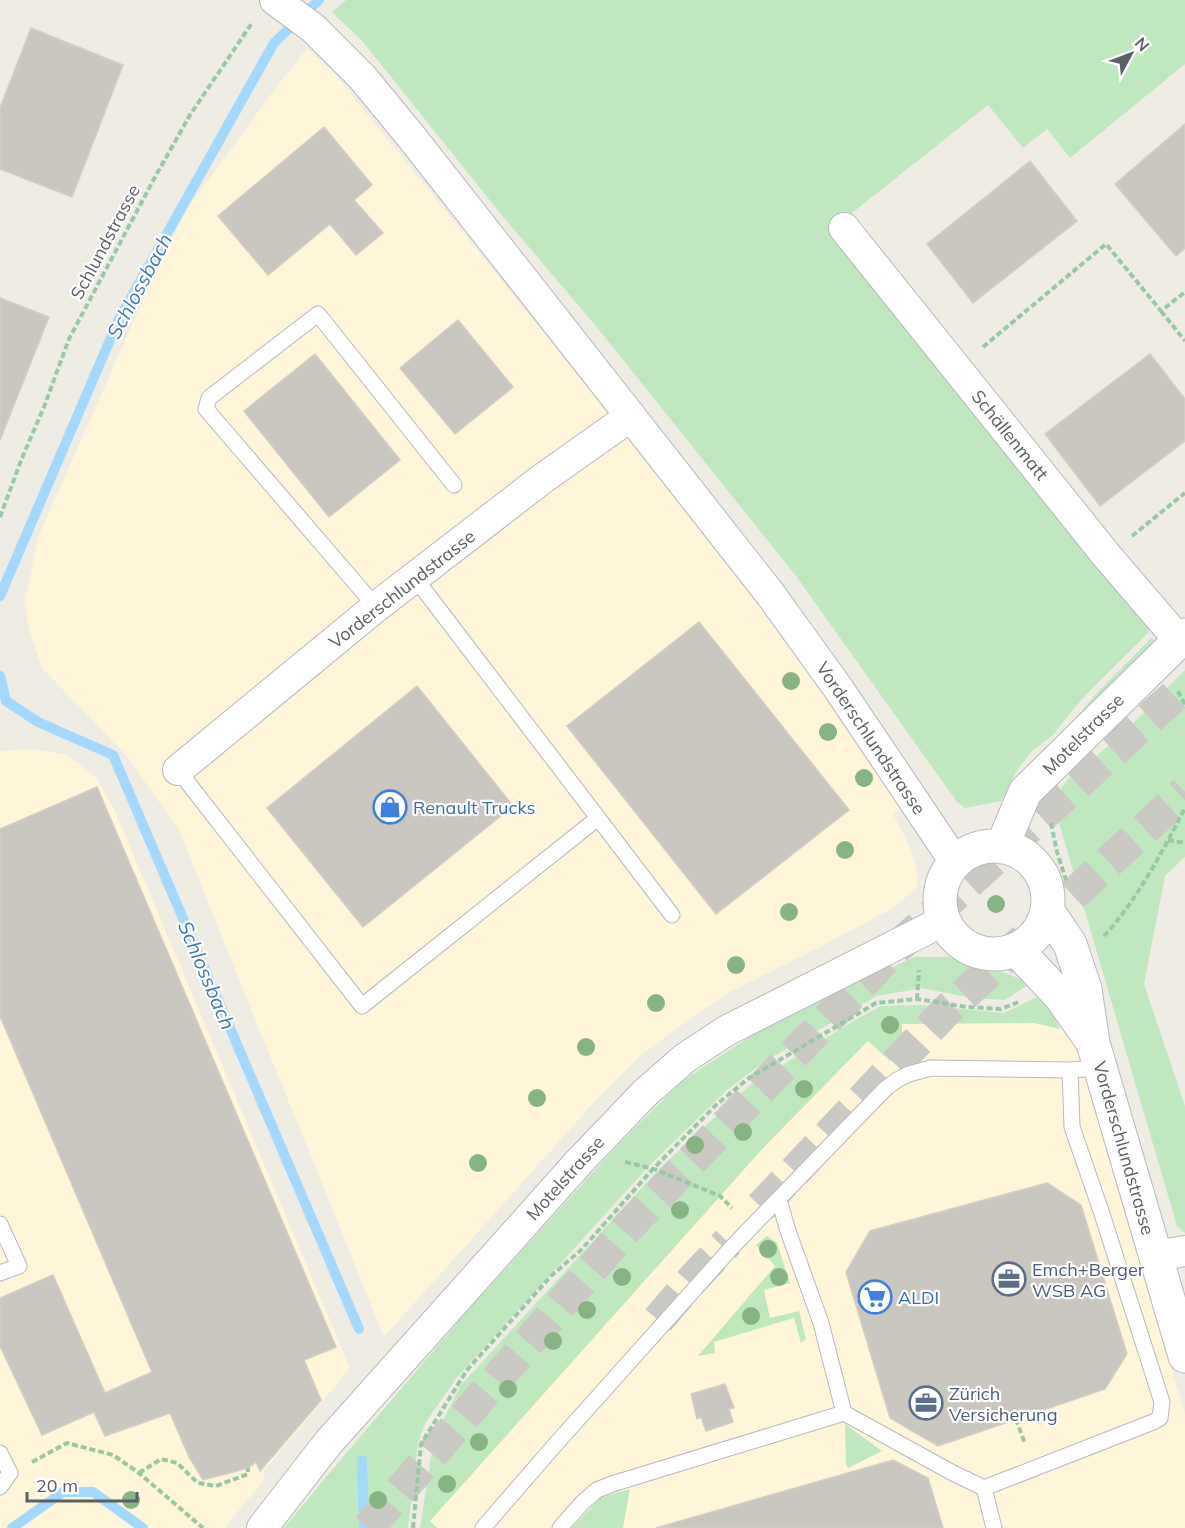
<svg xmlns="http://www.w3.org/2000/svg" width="1185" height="1528" font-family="Mulish,sans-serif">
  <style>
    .commercial { fill: #fff5d9 }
    .green { fill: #c0e8bf }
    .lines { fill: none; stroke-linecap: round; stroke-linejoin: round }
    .stream { stroke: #a4d9ff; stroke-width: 10 }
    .building { fill: #cac7c1; stroke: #d4cec2; stroke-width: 1.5 }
    .motorway-tunnel { stroke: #cac9c4; stroke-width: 33; stroke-dasharray: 33 16; stroke-linecap: butt }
    .service-casing { stroke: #b6babe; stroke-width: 17 }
    .minor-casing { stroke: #b6babe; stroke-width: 32 }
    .tertiary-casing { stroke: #b6babe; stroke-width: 35 }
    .path { stroke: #98c9a5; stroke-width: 4; stroke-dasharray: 6 3; stroke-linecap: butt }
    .service { stroke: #fff; stroke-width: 15 }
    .minor { stroke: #fff; stroke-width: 30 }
    .tertiary { stroke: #fff; stroke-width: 33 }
    .tree { fill: #86b483 }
    .labels { text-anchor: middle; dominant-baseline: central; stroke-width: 4.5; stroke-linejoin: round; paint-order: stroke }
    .street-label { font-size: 18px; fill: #5c6065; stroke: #fff }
    .shop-label { font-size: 18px; fill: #366cbe; stroke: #fff; text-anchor: start }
    .service-label { font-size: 18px; fill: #4e5e75; stroke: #fff; text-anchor: start }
    .water-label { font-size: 20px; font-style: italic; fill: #3c79b6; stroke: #fff }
  </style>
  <rect width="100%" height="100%" fill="#efece4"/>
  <!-- commercial -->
  <path class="commercial" d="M307,49L333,72L537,324L723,559L816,681L904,808L893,814L910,847L918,876L917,887L893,908L818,948L728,993L691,1018L640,1056L597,1099L384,1337L178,828L124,753L42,668L30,632L24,605L39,535L160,262L189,206L280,82Z
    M32,749L63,754L79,763L98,780L115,811L350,1368L263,1472L265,1479L224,1528H0V751Z
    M1062,1018L1080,1054L1127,1221L1185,1414V1528H437L430,1521L602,1325L765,1146L868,1041L902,1053V1024L1034,1023L1060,1029Z"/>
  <!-- green -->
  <path class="green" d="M346,0H1185V64L1070,158L1047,129L1023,148L988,105L833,228L1149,628L1148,633L1081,700L1053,735L1030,753L1016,772L1001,801L965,808L957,802L796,576L595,325L500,213L363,42L332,12Z
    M1151,638L1154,639L1153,644L1063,733L1095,695Z
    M1185,670V857L1165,876L1144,984L1185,1106V1233L1177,1226L1055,809L1058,793L1068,779L1123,734Z
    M915,957H948L995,969L1031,983L1005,1000L971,998L922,988L877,996L764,1062L727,1090L651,1164L458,1376L426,1422L418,1442L408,1528H284L337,1464L469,1309L616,1147L682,1081L754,1034L855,983Z
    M1043,994L1060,1029L1034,1023L902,1024V1053L890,1061L868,1041L765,1146L430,1521L437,1528H420L434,1438L461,1385L660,1168L749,1086L855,1020L881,1006L921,1005L1004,1013Z
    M767,1236L777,1243L790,1283L764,1290L770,1318L799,1311L806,1339L801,1343L794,1318L714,1342L715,1353L698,1356L775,1266L756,1245Z
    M845,1425V1424L882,1451L848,1468L846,1464Z
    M630,1489L623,1528H572L601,1497Z"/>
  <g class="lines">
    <!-- stream -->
    <path class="stream" d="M0,596L119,319L274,43L319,0
      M0,676L6,701L38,722L113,755L359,1329
      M362,1460L364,1528
      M12,1528L63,1492H93L143,1528"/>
  </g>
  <!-- building -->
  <path class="building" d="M31,28L123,65L72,197L0,169V108Z
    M1185,124V248L1176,256L1115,184Z
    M324,127L372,185L354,200L383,233L356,255L330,224L268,275L218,216Z
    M1030,161L1077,221L973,303L927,244Z
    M0,298L49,317L0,440Z
    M458,320L513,387L455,434L400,368Z
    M315,354L400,460L329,517L244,411Z
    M1150,354L1185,399V441L1100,506L1045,434Z
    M699,622L849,810L716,914L567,726Z
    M417,686L513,806L363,927L267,808Z
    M97,787L336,1347L304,1360L321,1400L260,1471L256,1462L248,1468L203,1480L189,1457L170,1413L105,1436L94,1412L42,1435L0,1346V1298L53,1275L105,1393L152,1372L0,1016V829Z
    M1047,1183L1081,1205L1127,1354L1105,1389L938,1446L890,1418L846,1272L870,1231Z
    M725,1384L734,1408L729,1409L733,1422L706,1431L701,1417L697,1419L691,1394Z
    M893,1460L928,1478L943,1528H656Z"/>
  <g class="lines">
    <!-- motorway-tunnel -->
    <path class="motorway-tunnel" d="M761,1207L945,1012L1185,792
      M658,1320L693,1279L728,1242
      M368,1528L629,1226L892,952L1185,686"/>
    <!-- service casing -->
    <g class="service-casing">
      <path id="service" d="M415,578L672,915
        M376,607L206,409L209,398L318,314L454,485
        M178,770L362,1006L598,818
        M0,1224L19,1266L0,1273
        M844,1413L951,1472L984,1488L1153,1422L1160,1418L1162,1402L1102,1214L1072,1127L1070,1070
        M0,1453L10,1473L0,1487
        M984,1488L994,1528
        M483,1528L554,1446L733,1246L886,1088L897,1080L909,1074L931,1068L1070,1070L1100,1068
        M560,1528L583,1502L597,1490L612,1484L844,1413L821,1323L788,1231L779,1200"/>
    </g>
    <!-- minor casing -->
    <g class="minor-casing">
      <path id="minor" d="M275,0L313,28L363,78L413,139L771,595L838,688L955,862
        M844,228L1107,556L1179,640
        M178,770L376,607L542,479L631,416
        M1155,1256L1185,1251
        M262,1528L328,1443L579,1162L645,1093L685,1058L726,1031L943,921"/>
    </g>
    <!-- tertiary casing -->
    <g class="tertiary-casing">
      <path id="tertiary" d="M940 900a54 54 0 1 1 108 0a54 54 0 1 1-108 0Z
        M1002,847L1025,792L1185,635
        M1047,910L1070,944L1085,989L1093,1043L1185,1356
        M1016,949L1061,997L1089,1037"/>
    </g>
    <!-- path -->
    <path class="path" d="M1161,311L1185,341
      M983,347L1106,244L1161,311L1185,292
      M0,517L22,458L44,407L69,339L155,177L190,115L252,23
      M1132,536L1185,493
      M1178,691L1185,705
      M1051,823L1057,852L1066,880
      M1168,840L1185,843
      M1104,936C1138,899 1162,852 1185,808
      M917,999L919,970
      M625,1162L654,1169L720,1196L732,1208
      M1016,1419L1025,1444
      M32,1462L67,1443L113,1455L139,1473L203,1528
      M139,1473L161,1459L177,1463L198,1483L216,1486L248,1474V1468
      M413,1528L421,1444L467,1370L552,1275L581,1250L652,1170L716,1105L749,1078L876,1003L917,999L967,1007L1001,1009L1019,1002"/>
    <!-- service -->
    <use href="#service" class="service"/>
    <!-- minor -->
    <use href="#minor" class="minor"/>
    <!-- tertiary -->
    <use href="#tertiary" class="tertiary"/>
  </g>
  <!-- trees -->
  <g class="tree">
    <circle cx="791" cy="681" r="9"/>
    <circle cx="828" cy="732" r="9"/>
    <circle cx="864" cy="778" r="9"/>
    <circle cx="845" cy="850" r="9"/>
    <circle cx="996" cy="904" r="9"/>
    <circle cx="789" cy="912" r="9"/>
    <circle cx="736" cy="965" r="9"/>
    <circle cx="656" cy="1003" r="9"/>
    <circle cx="890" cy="1025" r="9"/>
    <circle cx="586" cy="1047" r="9"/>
    <circle cx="804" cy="1089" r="9"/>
    <circle cx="537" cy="1098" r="9"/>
    <circle cx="743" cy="1132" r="9"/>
    <circle cx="695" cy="1145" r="9"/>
    <circle cx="478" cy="1163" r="9"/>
    <circle cx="680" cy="1210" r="9"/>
    <circle cx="768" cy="1249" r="9"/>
    <circle cx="622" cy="1277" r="9"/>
    <circle cx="779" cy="1277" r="9"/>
    <circle cx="587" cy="1310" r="9"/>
    <circle cx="751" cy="1316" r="9"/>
    <circle cx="553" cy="1341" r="9"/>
    <circle cx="508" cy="1389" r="9"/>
    <circle cx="479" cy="1442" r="9"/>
    <circle cx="447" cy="1484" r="9"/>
    <circle cx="131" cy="1500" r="9"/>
    <circle cx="378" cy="1500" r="9"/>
  </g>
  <!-- icons -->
  <defs>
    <g id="shop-ring" transform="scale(1.725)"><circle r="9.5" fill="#fff" stroke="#3f7fe0" stroke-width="1.5"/><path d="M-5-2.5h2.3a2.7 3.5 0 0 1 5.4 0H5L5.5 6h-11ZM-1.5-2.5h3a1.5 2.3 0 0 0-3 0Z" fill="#3f7fe0"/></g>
    <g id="office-ring" transform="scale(1.725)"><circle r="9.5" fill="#fff" stroke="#5c6f8a" stroke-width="1.5"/><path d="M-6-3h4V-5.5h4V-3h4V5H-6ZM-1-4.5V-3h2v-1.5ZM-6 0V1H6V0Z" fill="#5c6f8a"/></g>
    <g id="supermarket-ring" transform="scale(1.725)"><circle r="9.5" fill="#fff" stroke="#3f7fe0" stroke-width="1.5"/><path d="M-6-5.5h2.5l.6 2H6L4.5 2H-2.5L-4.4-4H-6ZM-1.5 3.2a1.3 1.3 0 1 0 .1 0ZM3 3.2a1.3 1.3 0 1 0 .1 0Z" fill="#3f7fe0"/></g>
  </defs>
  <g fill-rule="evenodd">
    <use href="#shop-ring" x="390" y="807"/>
    <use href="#office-ring" x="1009" y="1279"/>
    <use href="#supermarket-ring" x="875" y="1297"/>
    <use href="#office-ring" x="926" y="1403"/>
  </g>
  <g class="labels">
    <!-- street labels -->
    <g class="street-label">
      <text transform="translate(105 242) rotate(-62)">Schlundstrasse</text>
      <text transform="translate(1010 435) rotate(51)">Schällenmatt</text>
      <text transform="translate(402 589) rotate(-38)">Vorderschlundstrasse</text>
      <text transform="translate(1083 734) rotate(-45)">Motelstrasse</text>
      <text transform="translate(871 738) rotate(56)">Vorderschlundstrasse</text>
      <text transform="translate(1124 1148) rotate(74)">Vorderschlundstrasse</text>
      <text transform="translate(565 1178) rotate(-48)">Motelstrasse</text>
    </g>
    <!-- shop labels -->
    <g class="shop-label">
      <text x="413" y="807">Renault Trucks</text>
      <text x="898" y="1297">ALDI</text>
    </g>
    <!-- service labels -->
    <g class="service-label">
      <text x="1032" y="1269">Emch+Berger<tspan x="1032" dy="21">WSB AG</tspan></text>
      <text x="949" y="1393">Zürich<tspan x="949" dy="21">Versicherung</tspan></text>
    </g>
    <!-- water labels -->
    <g class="water-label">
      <text transform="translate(139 286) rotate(-62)">Schlossbach</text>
      <text transform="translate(207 975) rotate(67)">Schlossbach</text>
    </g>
  </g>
  <!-- north arrow -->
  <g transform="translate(1131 54) rotate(49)" stroke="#ffffff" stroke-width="4.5" paint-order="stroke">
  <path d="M0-4.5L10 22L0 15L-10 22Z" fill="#5c6065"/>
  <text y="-9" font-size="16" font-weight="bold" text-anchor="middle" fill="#5c6065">N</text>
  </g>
  <!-- scale -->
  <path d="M27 1492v9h110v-9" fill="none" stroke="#5c6065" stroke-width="3"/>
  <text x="36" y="1492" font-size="18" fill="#5c6065" stroke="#ffffff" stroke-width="4.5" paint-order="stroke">20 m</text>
</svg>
